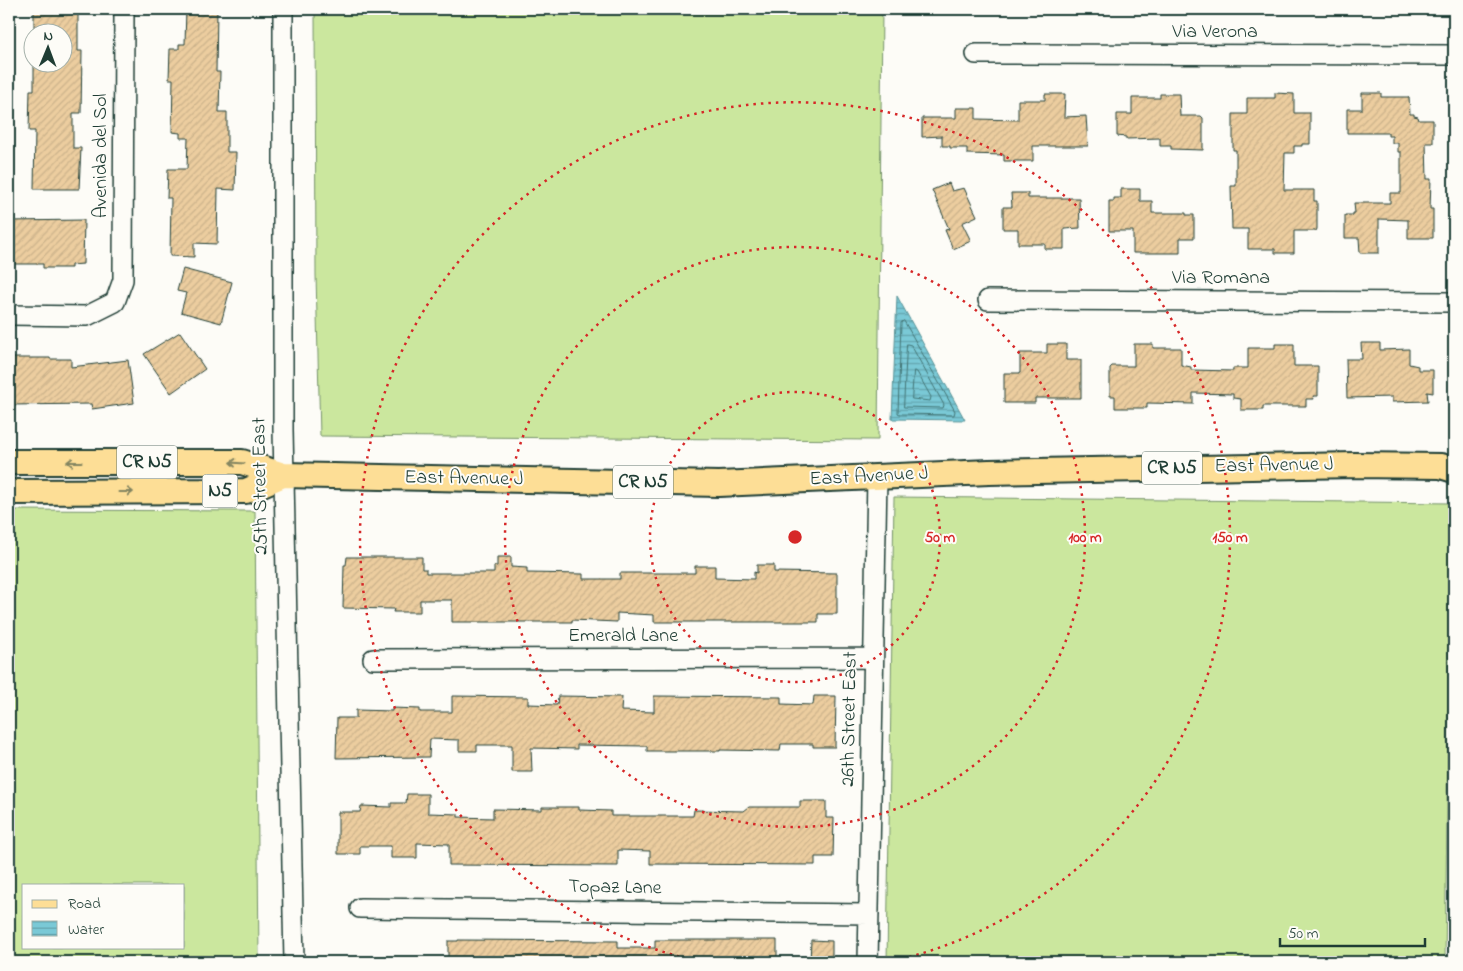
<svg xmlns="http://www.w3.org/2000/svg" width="1463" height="971" font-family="'Indie Flower',sans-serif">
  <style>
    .grass { fill: #cbe79e; stroke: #759269; fill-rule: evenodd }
    .water { fill: url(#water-rules); stroke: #569195 }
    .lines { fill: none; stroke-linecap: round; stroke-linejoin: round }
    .shore { stroke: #437575; stroke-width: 1 }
    .building { fill: url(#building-hatch); stroke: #1f3d34 }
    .minor-casing { stroke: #1f3d34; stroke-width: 22 }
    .major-casing { stroke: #1f3d34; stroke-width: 28 }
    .minor { stroke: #fdfcf7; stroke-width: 19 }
    .major { stroke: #fdde96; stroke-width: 24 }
    .oneway { stroke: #838560 }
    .ring { fill: none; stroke: #d62828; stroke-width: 2.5; stroke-dasharray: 2.5 5 }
    .labels { text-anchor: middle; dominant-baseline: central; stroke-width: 4; stroke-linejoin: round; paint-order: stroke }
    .shield { fill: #fdfcf7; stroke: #62766e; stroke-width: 1 }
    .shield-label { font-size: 19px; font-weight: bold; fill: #1f3d34 }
    .street-label { font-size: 20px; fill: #1f3d34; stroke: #fdfcf7 }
    .centre { fill: #d62828; stroke: #fdfcf7; stroke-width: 2.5 }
    .ring-label { font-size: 15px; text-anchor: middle; font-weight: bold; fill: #d62828; stroke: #fdfcf7; stroke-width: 4; stroke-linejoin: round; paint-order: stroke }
  </style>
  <defs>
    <pattern id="water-rules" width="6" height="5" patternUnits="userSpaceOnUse" patternTransform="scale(1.25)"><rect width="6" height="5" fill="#7ac9d6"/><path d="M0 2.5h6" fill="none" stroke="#63a4ae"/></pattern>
    <pattern id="building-hatch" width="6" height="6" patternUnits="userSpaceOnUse" patternTransform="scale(1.25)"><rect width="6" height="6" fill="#eccd9f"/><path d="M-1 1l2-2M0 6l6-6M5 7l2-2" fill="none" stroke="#cab18a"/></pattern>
  </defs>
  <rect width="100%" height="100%" fill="#fdfcf7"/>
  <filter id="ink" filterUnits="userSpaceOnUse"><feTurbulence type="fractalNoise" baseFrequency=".02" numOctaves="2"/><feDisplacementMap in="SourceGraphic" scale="10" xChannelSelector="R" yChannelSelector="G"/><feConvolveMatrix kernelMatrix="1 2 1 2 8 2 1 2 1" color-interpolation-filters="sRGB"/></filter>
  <g filter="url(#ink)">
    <!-- grass -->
    <path class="grass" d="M315,9H882L878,440L320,436L316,275Z
      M894,497L1451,503L1445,962H887Z
      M9,510L255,511L259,962H9ZM24,885H184V947H24Z"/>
    <!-- water -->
    <path class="water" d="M897,296L965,420L892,419Z"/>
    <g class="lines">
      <!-- shore -->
      <path class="shore" d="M904,321L955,411L954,415L900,414L898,413L901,323Z
        M907,344L911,345L944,405L943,408L904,407Z
        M914,371L917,372L931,397L930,401L912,399Z"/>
    </g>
    <!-- building -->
    <path class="building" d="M34,9H78V51H82L81,113H73V148H81L79,189H34L35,131H29L30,90H34V62H62V32H34Z
      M186,9H217L216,72H220L219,112H227V152H236L235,190L218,189L217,244L194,243V257L170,256L171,198H167L168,169H187L188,138H180V133L172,132L173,79H169L170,49H179V44H185Z
      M1275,93L1294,94V113H1310V144H1302V146H1294V153H1285L1284,190H1314V201H1317V229L1316,231H1294V253H1275V249H1248V229H1232L1231,186H1236V150H1233V114H1247V98H1275Z
      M1362,93H1381V97H1409L1410,114H1414V116L1418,117L1419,120H1433V143H1426L1427,179H1431L1430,209H1433V238H1408V220L1379,219V253H1360L1359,238H1345V215H1353V213H1355L1354,203H1390V193H1401V152H1398V143H1392V136H1388V133H1347V109H1362Z
      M1045,94H1065L1064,117L1086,116L1088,146H1033V161H1004V155L967,154V148H950V146H942V136L922,137V118H956V108H976V119L1018,120V100H1045Z
      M1160,94H1179L1180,116H1201L1203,118V150L1171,149V146H1160V138L1126,139V137L1117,136V114H1132V98H1160Z
      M949,183L952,191L964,188L977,216L962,223L971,241L953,249L945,230L949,229L932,190Z
      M1121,189H1140V201H1152V213H1186V215H1194V238H1180V253H1133V231H1109V201H1114V198H1121Z
      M1011,193H1028V198H1079L1080,228L1064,229V249H1045V244H1018V229H1003V207H1012Z
      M84,220L83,264L71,265V268H43V264H9V221Z
      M183,269L232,282L221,323L181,312L186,293L177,291Z
      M180,332L205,369L171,393L144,354Z
      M1361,343H1380V350L1409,349V364L1418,366V370H1433V393L1427,392L1428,401L1392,402V397L1347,398L1346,359H1362Z
      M1047,344H1066V360H1081V398H1035V403H1004V373H1020V353H1047Z
      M1134,344H1153V348H1181V365L1191,367V370L1233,371V368H1248V348H1275V344H1294V366H1318V396H1313L1314,399H1306V406H1263V410H1241V399L1233,398V394L1193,393V404L1147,403V408H1115V396H1110V368L1112,366H1134Z
      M9,358H50V359H71V367L128,360L134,403L92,409L91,404L9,405Z
      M347,557H422V569H426V573H494V566H497V557H511V567L527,568V573L583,574V579H620V573H695V566H715V578L754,579V572L757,573V565H774V572L837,573V614H818V622H654V615L617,613V622L572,620V622H452V600H420V612H393L394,609L343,608L344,565H346Z
      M452,696L528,697V704L557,705L558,696L622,697L621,711L654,712V696L781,697V704L813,705L814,696H836L835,747H813V744H781L780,751L720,750V751H647V746L577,745V749L531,748L532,772H512V745H477V751H459V740L430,739L429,757L336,758L337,718H356V710L392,711V708L420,709V712H452Z
      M407,794H428V813L458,814V817L493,818V809L542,810V807H579V810L611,811V816H693L694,810L744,811L749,807H800V801H826V818H834L833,857H815V865L650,864V851L618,850V866L449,865V844L417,843V858H391V846H360V854H338V812H360L361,806L391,807V803H406Z
      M458,940L618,941V948H655V940H777V962H448V941H458Z
      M811,940L832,941V962H810Z"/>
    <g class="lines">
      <!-- minor casing -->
      <g class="minor-casing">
        <path id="minor" d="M283,9V430L294,962
          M976,54L1454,55
          M988,300L1454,302
          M9,315L87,316L115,302L123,280L124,9
          M373,659L873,658
          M360,908L869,914
          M868,962L877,477"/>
      </g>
      <!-- major casing -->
      <g class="major-casing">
        <path id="major" d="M9,462H242L283,475L719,484L989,472L1355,465L1441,466L1454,470
          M9,492L246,491L283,475"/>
      </g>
      <!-- minor -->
      <use href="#minor" class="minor"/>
      <!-- major -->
      <use href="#major" class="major"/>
    </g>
    <!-- one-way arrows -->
    <defs><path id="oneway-shaft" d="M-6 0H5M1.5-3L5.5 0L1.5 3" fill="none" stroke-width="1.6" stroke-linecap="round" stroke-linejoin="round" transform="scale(1.25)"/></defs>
    <g class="oneway">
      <use href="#oneway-shaft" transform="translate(74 462) rotate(-180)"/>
      <use href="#oneway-shaft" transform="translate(237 463) rotate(-176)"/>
      <use href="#oneway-shaft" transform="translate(126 492)"/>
    </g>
  </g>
  <!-- distance rings -->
  <g class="ring">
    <circle cx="795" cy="537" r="145"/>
    <circle cx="795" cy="537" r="290"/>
    <path d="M701 962A435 435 0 1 1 889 962"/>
  </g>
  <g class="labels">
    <!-- shield labels -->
    <g class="shield">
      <rect x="117" y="445.5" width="60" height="33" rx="4"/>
      <rect x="1142" y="451.5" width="60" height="33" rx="4"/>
      <rect x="613" y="465.5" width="60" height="33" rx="4"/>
      <rect x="202.5" y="474.5" width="35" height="33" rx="4"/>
    </g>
    <g class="shield-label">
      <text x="147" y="462">CR N5</text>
      <text x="1172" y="468">CR N5</text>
      <text x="643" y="482">CR N5</text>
      <text x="220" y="491">N5</text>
    </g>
    <!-- street labels -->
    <g class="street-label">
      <text x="1215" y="32">Via Verona</text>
      <text transform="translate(101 156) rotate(-90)">Avenida del Sol</text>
      <text x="1221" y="278">Via Romana</text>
      <text transform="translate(1274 466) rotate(-1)">East Avenue J</text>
      <text transform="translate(869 477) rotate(-3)">East Avenue J</text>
      <text transform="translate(464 479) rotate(1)">East Avenue J</text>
      <text transform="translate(261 486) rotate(-91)">25th Street East</text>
      <text x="623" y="636">Emerald Lane</text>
      <text transform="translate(850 719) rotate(-89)">26th Street East</text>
      <text transform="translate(615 888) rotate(1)">Topaz Lane</text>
    </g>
  </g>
  <circle cx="795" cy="537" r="8" class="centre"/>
  <g class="ring-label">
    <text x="940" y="542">50 m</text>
    <text x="1085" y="542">100 m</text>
    <text x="1230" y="542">150 m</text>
  </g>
  <!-- margin -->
  <rect width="1463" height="971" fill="none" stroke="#fdfcf7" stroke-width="30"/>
  <rect x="15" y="15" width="1433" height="941" fill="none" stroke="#1f3d34" stroke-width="2" filter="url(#ink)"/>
  <!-- legend -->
  <rect x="22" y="884" width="162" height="65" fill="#fdfcf7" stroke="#a4b0a9"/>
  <rect x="32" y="900" width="25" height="8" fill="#fdde96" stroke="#a4b0a9"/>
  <text x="68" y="908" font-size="15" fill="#1f3d34">Road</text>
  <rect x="32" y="921" width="25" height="15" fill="url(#water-rules)" stroke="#a4b0a9"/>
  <text x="68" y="934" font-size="15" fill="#1f3d34">Water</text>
  <!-- north arrow -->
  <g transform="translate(48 48) rotate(1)"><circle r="24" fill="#fdfcf7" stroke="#a4b0a9"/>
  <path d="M0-4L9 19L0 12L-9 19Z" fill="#1f3d34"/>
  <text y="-8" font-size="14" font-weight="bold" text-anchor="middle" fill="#1f3d34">N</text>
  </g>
  <!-- scale -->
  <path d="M1280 938v8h145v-8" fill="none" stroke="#1f3d34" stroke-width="2.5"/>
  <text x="1288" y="938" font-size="15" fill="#1f3d34" stroke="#fdfcf7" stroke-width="4" paint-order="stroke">50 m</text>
</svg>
